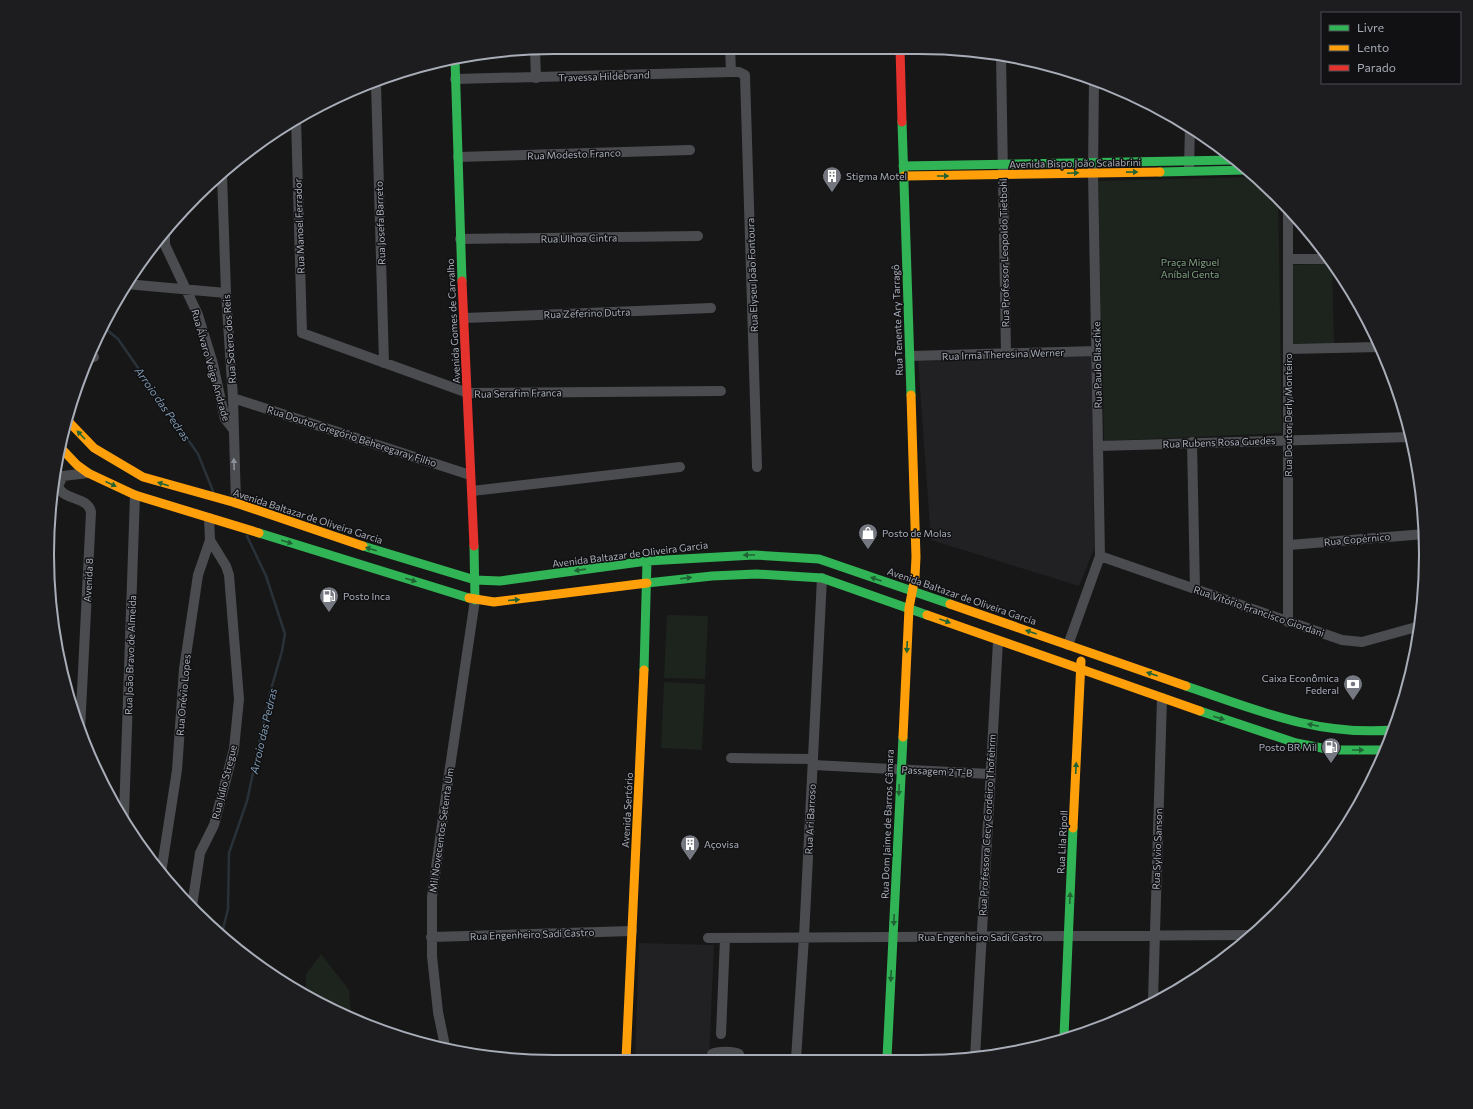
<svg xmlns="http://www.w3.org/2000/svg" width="1473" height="1109" font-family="Commissioner,sans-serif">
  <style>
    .built { fill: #212123 }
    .green { fill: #1d241e }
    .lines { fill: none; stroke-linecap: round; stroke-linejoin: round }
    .stream { stroke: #2a3239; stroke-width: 2.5 }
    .street { stroke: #4b4c50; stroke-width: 10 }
    .fast { stroke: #30b455; stroke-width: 9 }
    .slow { stroke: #ff9f0a; stroke-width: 9 }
    .jam { stroke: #e5322d; stroke-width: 9 }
    .oneway { fill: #206234 }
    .oneway2 { fill: #8c9099 }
    .labels { text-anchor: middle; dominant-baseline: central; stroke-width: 3; stroke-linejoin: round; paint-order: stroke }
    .street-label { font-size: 10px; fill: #a8adb8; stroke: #111113 }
    .poi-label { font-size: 10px; fill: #a8adb8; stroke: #111113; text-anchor: start }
    .park-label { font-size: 10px; fill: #7fa381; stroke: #111113 }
    .water-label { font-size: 11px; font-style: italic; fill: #7f9bb3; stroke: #111113 }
    .rim { fill: none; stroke: #a8adb8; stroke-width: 2 }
  </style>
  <rect width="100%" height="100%" fill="#171717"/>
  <!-- built -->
  <path class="built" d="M1092,356L1094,549L1079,586L931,540L918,361Z
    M639,943L714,945L709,1060H635Z"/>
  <!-- green -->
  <path class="green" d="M1254,177L1278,197L1282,433L1104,441L1098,181Z
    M1332,264L1334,343H1292L1290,265Z
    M667,615L708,616L705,679L664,678Z
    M664,682L705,684L702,750L661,748Z
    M321,954L349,990L351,1017L306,996V974Z"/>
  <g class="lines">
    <!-- stream -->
    <path class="stream" d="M102,326L118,339L198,454L213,491
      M221,937L228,909L229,853L247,801L270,693L282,651L285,634L266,576L247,536"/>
    <!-- street -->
    <path class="street" d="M730,47L731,72
      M535,50L536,78
      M1001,56L1006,354
      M455,79L731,72H739L745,75L757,467
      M376,84L384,363
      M296,118L302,333L468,393L721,391
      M458,157L690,150
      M1189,167L1190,127
      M222,175L226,293L233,398L236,503
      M165,233V245L198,315L213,364L225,419L233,429
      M460,239L698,236
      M1288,259H1330
      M126,284L226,293
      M464,318L711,308
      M1288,349L1380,347
      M910,356L1097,351
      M90,357H94
      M233,398L470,475
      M1192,442L1195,589
      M1099,446L1411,437
      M472,491L680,467
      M1289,545L1425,534
      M1100,556L1342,640L1362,642L1420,626
      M1288,622V208
      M1068,645L1100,556L1093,173L1094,79
      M80,730L91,512C88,496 63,501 58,486L63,476L88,473
      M731,758L813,759
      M813,765L990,774
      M124,815L135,495
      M161,873L177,770L184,669L198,575L210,540L209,518
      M192,906L200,853L214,825L234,749L239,699L229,575L226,566L210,540
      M431,937L632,931
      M708,938L1252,935
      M1153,1000L1162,698
      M721,1034L725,938
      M445,1046L438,1012L432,956V897L449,774L475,600
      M975,1058L998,641
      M796,1059L804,937L822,578
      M710,1060L712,1054C718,1051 733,1051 739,1054L740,1059"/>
    <!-- fast -->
    <path class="fast" d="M455,60L462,281
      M902,122L911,395
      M903,166L1234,160
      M1160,172L1246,170
      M259,533L469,598
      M363,546L475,580L500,581L647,561L644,670
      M474,546L475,600
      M647,561L754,555L819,559L950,604
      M647,583L712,576L756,574L822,578L927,615
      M1186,686C1256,710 1317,736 1393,730
      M1200,711L1296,743L1332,750H1384
      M1064,1036L1073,828
      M887,1058L903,737"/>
    <!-- slow -->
    <path class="slow" d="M904,176L1160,172
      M68,421L94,448L143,477L236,503L363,546
      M60,447L77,465L88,473L135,495L259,533
      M469,598L494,602L647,583
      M950,604L1186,686
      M927,615L1200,711
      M903,737L909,608L915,577L916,557L911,395
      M1073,828L1081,661
      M626,1060L644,670"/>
    <!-- jam -->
    <path class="jam" d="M900,48L902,122
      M462,281L474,546"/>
  </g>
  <!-- one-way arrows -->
  <defs><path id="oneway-solid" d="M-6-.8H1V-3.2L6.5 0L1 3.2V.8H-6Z"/></defs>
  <g class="oneway">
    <use href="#oneway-solid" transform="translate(1132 172) rotate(-1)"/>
    <use href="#oneway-solid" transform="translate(1073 173) rotate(-2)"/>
    <use href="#oneway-solid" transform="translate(943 176)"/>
    <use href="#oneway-solid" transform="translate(81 435) rotate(-134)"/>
    <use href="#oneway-solid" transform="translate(111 484) rotate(25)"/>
    <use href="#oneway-solid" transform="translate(163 484) rotate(-163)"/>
    <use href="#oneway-solid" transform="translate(287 542) rotate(17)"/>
    <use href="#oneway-solid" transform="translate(371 549) rotate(-163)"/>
    <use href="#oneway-solid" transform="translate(749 555) rotate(-180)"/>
    <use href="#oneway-solid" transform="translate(580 570) rotate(172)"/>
    <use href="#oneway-solid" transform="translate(686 578) rotate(-7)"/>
    <use href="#oneway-solid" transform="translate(876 579) rotate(-161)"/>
    <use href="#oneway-solid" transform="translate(411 580) rotate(17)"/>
    <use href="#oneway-solid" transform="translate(514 600) rotate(-5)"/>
    <use href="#oneway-solid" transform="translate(945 621) rotate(20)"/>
    <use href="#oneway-solid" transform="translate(1031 632) rotate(-161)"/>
    <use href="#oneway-solid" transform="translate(907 647) rotate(93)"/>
    <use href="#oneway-solid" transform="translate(1152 674) rotate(-161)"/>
    <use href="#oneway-solid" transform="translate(1219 718) rotate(18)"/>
    <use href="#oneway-solid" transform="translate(1313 725) rotate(-168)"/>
    <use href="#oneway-solid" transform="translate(1358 750)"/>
    <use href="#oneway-solid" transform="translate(1076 768) rotate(-87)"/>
    <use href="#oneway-solid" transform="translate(899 790) rotate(92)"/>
    <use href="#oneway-solid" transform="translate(1070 898) rotate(-87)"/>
    <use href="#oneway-solid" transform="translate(894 920) rotate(92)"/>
    <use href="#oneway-solid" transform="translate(891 976) rotate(93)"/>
  </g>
  <use class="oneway2" href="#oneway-solid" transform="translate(234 464) rotate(-92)"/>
  <!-- icons -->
  <defs>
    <g id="building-pin" transform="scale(1)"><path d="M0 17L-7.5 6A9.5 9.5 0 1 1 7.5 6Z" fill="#757880" stroke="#111113"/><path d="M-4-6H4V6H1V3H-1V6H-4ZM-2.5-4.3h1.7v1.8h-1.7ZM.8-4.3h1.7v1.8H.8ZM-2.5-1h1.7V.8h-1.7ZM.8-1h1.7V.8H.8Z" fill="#fff"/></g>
    <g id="shop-pin" transform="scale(1)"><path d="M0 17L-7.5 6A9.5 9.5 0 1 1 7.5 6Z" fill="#757880" stroke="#111113"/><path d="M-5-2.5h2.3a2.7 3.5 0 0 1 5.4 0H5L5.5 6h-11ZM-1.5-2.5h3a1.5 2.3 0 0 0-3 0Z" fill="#fff"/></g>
    <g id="fuel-pin" transform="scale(1)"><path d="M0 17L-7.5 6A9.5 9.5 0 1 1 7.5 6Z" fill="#757880" stroke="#111113"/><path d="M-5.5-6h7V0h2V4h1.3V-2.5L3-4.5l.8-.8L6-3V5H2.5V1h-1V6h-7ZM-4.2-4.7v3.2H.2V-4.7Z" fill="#fff"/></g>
    <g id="bank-pin" transform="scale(1)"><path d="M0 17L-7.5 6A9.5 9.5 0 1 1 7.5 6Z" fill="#757880" stroke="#111113"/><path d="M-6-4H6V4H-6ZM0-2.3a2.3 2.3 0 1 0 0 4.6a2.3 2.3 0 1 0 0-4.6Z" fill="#fff"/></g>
  </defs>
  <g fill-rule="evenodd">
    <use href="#building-pin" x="832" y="176"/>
    <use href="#shop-pin" x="868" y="533"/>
    <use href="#fuel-pin" x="329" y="596"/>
    <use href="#bank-pin" x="1353" y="684"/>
    <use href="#fuel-pin" x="1331" y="747"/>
    <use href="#building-pin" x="690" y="844"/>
  </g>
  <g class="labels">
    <!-- street labels -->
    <g class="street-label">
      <text transform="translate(604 76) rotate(-2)">Travessa Hildebrand</text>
      <text transform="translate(574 154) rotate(-2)">Rua Modesto Franco</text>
      <text transform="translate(1075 163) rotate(-1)">Avenida Bispo João Scalabrini</text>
      <text transform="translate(380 223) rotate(-92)">Rua Josefa Barreto</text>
      <text transform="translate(299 226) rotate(-92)">Rua Manoel Ferrador</text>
      <text transform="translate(579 238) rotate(-1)">Rua Ulhoa Cintra</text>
      <text transform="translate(1004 253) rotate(-91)">Rua Professor Leopoldo Tietbohl</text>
      <text transform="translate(752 275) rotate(-92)">Rua Elyseu João Fontoura</text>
      <text transform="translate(587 313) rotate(-2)">Rua Zeferino Dutra</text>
      <text transform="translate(897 320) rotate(-92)">Rua Tenente Ary Tarragô</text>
      <text transform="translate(453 321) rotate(-93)">Avenida Gomes de Carvalho</text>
      <text transform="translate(229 339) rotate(-94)">Rua Sotero dos Reis</text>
      <text transform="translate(1003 354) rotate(-2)">Rua Irmã Theresina Werner</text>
      <text transform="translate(211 365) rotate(74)">Rua Álvaro Veiga Andrade</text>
      <text transform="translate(1097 365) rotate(-91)">Rua Paulo Blaschke</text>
      <text transform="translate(518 393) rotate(-1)">Rua Serafim Franca</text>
      <text transform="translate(1288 415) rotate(-90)">Rua Doutor Derly Monteiro</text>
      <text transform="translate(352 436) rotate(18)">Rua Doutor Gregório Beheregaray Filho</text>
      <text transform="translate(1219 442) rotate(-2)">Rua Rubens Rosa Guedes</text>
      <text transform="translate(308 516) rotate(18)">Avenida Baltazar de Oliveira Garcia</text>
      <text transform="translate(1357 539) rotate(-5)">Rua Copérnico</text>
      <text transform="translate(630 554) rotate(-7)">Avenida Baltazar de Oliveira Garcia</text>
      <text transform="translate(88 580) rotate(-87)">Avenida 8</text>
      <text transform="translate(962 596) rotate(19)">Avenida Baltazar de Oliveira Garcia</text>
      <text transform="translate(1259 611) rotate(19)">Rua Vitório Francisco Giordani</text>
      <text transform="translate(130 655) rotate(-88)">Rua João Bravo de Almeida</text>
      <text transform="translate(183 695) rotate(-85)">Rua Onévio Lopes</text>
      <text transform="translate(937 771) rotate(3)">Passagem 2 T-B</text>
      <text transform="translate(224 782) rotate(-76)">Rua Júlio Stregue</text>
      <text transform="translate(627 810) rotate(-87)">Avenida Sertório</text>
      <text transform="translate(810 819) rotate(-87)">Rua Ari Barroso</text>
      <text transform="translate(887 824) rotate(-88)">Rua Dom Jaime de Barros Câmara</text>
      <text transform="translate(987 825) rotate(-87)">Rua Professora Cecy Cordeiro Thofehrm</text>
      <text transform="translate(441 830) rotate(-82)">Mil Novecentos Setenta Um</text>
      <text transform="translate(1062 842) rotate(-87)">Rua Lila Ripoll</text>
      <text transform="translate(1157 849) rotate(-88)">Rua Sylvio Sanson</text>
      <text transform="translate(532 934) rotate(-2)">Rua Engenheiro Sadi Castro</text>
      <text x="980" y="937">Rua Engenheiro Sadi Castro</text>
    </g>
    <!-- poi labels -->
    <g class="poi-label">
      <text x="846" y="176">Stigma Motel</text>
      <text x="882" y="533">Posto de Molas</text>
      <text x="343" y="596">Posto Inca</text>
      <text x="1339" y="678" text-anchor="end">Caixa Econômica<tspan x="1339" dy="12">Federal</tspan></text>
      <text x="1317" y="747" text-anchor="end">Posto BR Mil</text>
      <text x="704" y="844">Açovisa</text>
    </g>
    <!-- park labels -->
    <g class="park-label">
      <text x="1190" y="262">Praça Miguel<tspan x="1190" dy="12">Aníbal Genta</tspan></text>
    </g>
    <!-- water labels -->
    <g class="water-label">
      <text transform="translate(163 404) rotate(55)">Arroio das Pedras</text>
      <text transform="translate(263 731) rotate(-77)">Arroio das Pedras</text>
    </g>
  </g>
  <!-- crop -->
  <path d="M0 0H1473V1109H0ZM554 54H919A500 500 0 0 1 1419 554V555A500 500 0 0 1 919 1055H554A500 500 0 0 1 54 555V554A500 500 0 0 1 554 54Z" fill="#1d1d20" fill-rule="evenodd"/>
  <path class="rim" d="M554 54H919A500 500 0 0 1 1419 554V555A500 500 0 0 1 919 1055H554A500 500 0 0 1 54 555V554A500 500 0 0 1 554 54Z"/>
  <!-- legend -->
  <rect x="1321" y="12" width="140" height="72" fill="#111113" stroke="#4d4f55"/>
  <rect x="1329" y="25" width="20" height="6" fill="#30b455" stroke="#4d4f55"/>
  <text x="1357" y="32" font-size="12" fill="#a8adb8">Livre</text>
  <rect x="1329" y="45" width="20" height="6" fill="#ff9f0a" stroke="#4d4f55"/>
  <text x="1357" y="52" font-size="12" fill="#a8adb8">Lento</text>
  <rect x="1329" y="65" width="20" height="6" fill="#e5322d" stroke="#4d4f55"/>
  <text x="1357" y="72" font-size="12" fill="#a8adb8">Parado</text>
</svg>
